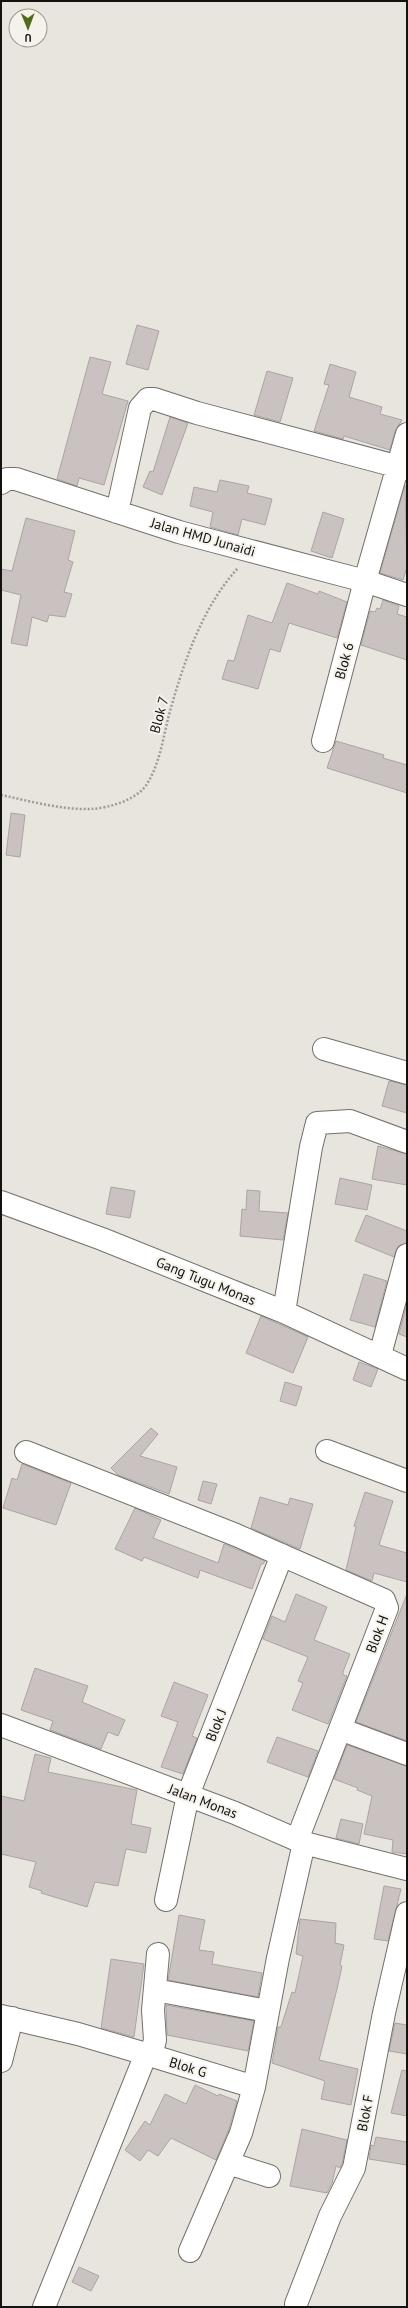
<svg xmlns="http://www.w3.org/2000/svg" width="408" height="2308" font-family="'PT Sans',sans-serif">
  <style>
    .building { fill: #cac2c0; stroke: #aca4a2 }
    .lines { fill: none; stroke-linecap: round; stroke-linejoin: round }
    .minor-casing { stroke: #73706a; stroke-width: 24 }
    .path { stroke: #9d9b95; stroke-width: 2.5; stroke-dasharray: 2 2; stroke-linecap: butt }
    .minor { stroke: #fff; stroke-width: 22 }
    .labels { text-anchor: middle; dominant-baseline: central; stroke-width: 4; stroke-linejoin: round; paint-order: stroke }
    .street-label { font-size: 14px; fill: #131210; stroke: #f5f2eb }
  </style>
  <rect width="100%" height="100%" fill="#e8e5de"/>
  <!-- building -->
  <path class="building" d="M137,325L159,331L148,370L126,364Z
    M90,357L111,362L102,394L128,401L104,485L79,478L77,486L57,479Z
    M330,364L356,372L349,397L382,407L380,414L402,420L395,431L390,450L344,436L343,439L314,431L329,385L324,384Z
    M267,371L293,378L280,422L254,415Z
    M170,417L188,423L162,495L143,487L150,471L153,472Z
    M220,480L249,486L247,493L272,499L265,525L242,519L238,535L210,527L213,512L190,506L194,487L217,492Z
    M405,485L407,567L403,580L380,573Z
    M323,512L344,519L332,558L311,551Z
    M26,518L75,531L68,560L73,562L64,592L72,594L65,617L49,615L47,622L32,617L27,646L11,643L21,595L1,590V569L12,571Z
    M287,583L318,594L319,591L347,602L337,638L289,623L280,652L270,649L258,689L222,679L228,660L234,661L248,615L272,623Z
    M383,600L399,606L397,614L407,617V660L361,645L370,611L375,612L377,608L380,609Z
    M336,741L384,755L383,758L407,765V793L327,768Z
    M11,813L25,815L20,857L6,855Z
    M389,1081L407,1085V1113L382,1106Z
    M378,1146L407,1154V1185L372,1179Z
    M340,1178L372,1185L367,1210L335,1204Z
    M111,1187L135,1191L130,1218L106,1214Z
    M247,1190L260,1191L259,1211L288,1213L283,1240L240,1236L242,1209L246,1210Z
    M366,1215L407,1231V1243L398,1246L394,1257L355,1241Z
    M364,1274L387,1281L375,1327L350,1320Z
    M407,1303V1337L399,1334Z
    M261,1316L308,1337L293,1373L246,1353Z
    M359,1362L378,1369L371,1387L353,1380Z
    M285,1382L302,1387L296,1406L280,1401Z
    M151,1428L158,1434L140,1456L177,1467L169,1494L118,1475L111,1468Z
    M22,1464L71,1483L56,1525L3,1508L12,1478L17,1480Z
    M203,1481L217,1484L211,1504L198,1500Z
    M365,1492L393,1501L379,1545L407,1553V1582L374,1573L372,1581L346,1570L356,1527L354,1526Z
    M260,1497L288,1505L290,1498L313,1504L300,1549L251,1528Z
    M135,1508L161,1520L153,1538L218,1563L224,1544L265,1561L263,1564H261L252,1589L200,1570L198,1578L144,1557L142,1561L115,1549Z
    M296,1594L327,1607L314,1640L350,1654L343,1672V1675L347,1676L328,1724L292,1710L303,1683L298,1681L308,1657L263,1639L272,1616L285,1622Z
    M407,1594V1741L356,1722Z
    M35,1668L88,1686L82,1702L125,1720L118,1736L108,1732L101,1749L50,1730L53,1721L21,1710Z
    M174,1682L208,1695L192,1736L197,1738L183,1774L161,1767L178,1722L161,1716Z
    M277,1737L318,1751L308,1777L267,1762Z
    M347,1745L407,1766V1854L392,1852L393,1840L364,1834L372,1796L357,1790L358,1788L334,1779Z
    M35,1754L51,1758L48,1772L137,1790L131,1824L151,1828L146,1853L126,1849L118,1886L95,1882L87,1907L41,1893L42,1891L29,1887L36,1862L1,1854V1796L24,1801Z
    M341,1819L363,1824L359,1844L336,1838Z
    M384,1886L401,1889L388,1941L374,1939Z
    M179,1915L205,1920L199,1950L214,1952L212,1964L262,1973L258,1997L168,1980Z
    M300,1919L336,1923L335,1943L344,1945L340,1965L342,1966L337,1989L319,2060L358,2069L351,2105L321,2099L325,2081L272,2063L278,2027H281L292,1992L295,1993L303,1956L296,1954Z
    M111,1959L144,1964L134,2037L101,2028Z
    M166,2005L254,2021L248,2051L167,2035Z
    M395,2023L407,2025V2054L389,2051Z
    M402,2070L407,2071V2116L391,2113Z
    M195,2085L218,2096L219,2094L237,2101L229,2129L216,2160L171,2138L158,2156L148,2150L140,2161L125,2150L145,2121L150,2125L165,2094L186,2104Z
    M302,2129L347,2140L342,2164L340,2168L336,2166L332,2183L327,2193L290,2186Z
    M376,2137L407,2142V2165L369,2159L371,2145L374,2146Z
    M79,2267L99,2276L91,2291L72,2282Z"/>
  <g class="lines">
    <!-- minor casing -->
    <g class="minor-casing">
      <path id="minor" d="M1,483L7,479H16L179,532L365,581L407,595
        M117,512L140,408L148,399H154L197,413L407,469
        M323,741L365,581L407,434
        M324,1049L407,1073
        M1,1202L102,1239L284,1312L407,1369
        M284,1312L311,1147L317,1123L350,1121L407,1142
        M380,1355L407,1255
        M327,1451L407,1481
        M26,1452L236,1535L384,1600L387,1608L297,1840
        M1,1725L235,1813L304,1843L407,1869
        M340,1729L407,1754
        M166,1900L188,1795L282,1555
        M166,1992L267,2011
        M1,2016L78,2034L146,2054
        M151,2056L155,2040L153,2010L158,1954
        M1,2061L12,2018
        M228,2163L269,2176
        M190,2251L241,2133L254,2087
        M296,2304L330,2216L354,2168L384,2013L407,1913
        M44,2307L146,2054L254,2087L278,1958L304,1843"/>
    </g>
    <!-- path -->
    <path class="path" d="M1,795C30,801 61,810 91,809C109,808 137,800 147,784C160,763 163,738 169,715C183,664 202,607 238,568"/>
    <!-- minor -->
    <use href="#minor" class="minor"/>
  </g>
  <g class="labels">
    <!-- street labels -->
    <g class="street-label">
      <text transform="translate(203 537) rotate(16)">Jalan HMD Junaidi</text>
      <text transform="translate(344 661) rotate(-75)">Blok 6</text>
      <text transform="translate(159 715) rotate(-75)">Blok 7</text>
      <text transform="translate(206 1281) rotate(22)">Gang Tugu Monas</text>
      <text transform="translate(377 1634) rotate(-69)">Blok H</text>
      <text transform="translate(216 1725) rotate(-69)">Blok J</text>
      <text transform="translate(203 1801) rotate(21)">Jalan Monas</text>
      <text transform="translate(188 2067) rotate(17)">Blok G</text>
      <text transform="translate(365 2113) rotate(-79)">Blok F</text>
    </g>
  </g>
  <!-- border -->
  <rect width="408" height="2308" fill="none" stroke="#131210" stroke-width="4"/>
  <!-- north arrow -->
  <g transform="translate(28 28) rotate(179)"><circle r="19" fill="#f5f2eb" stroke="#9b9893"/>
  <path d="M0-3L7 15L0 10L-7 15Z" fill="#506b1d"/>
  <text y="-6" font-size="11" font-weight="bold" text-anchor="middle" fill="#131210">U</text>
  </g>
</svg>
